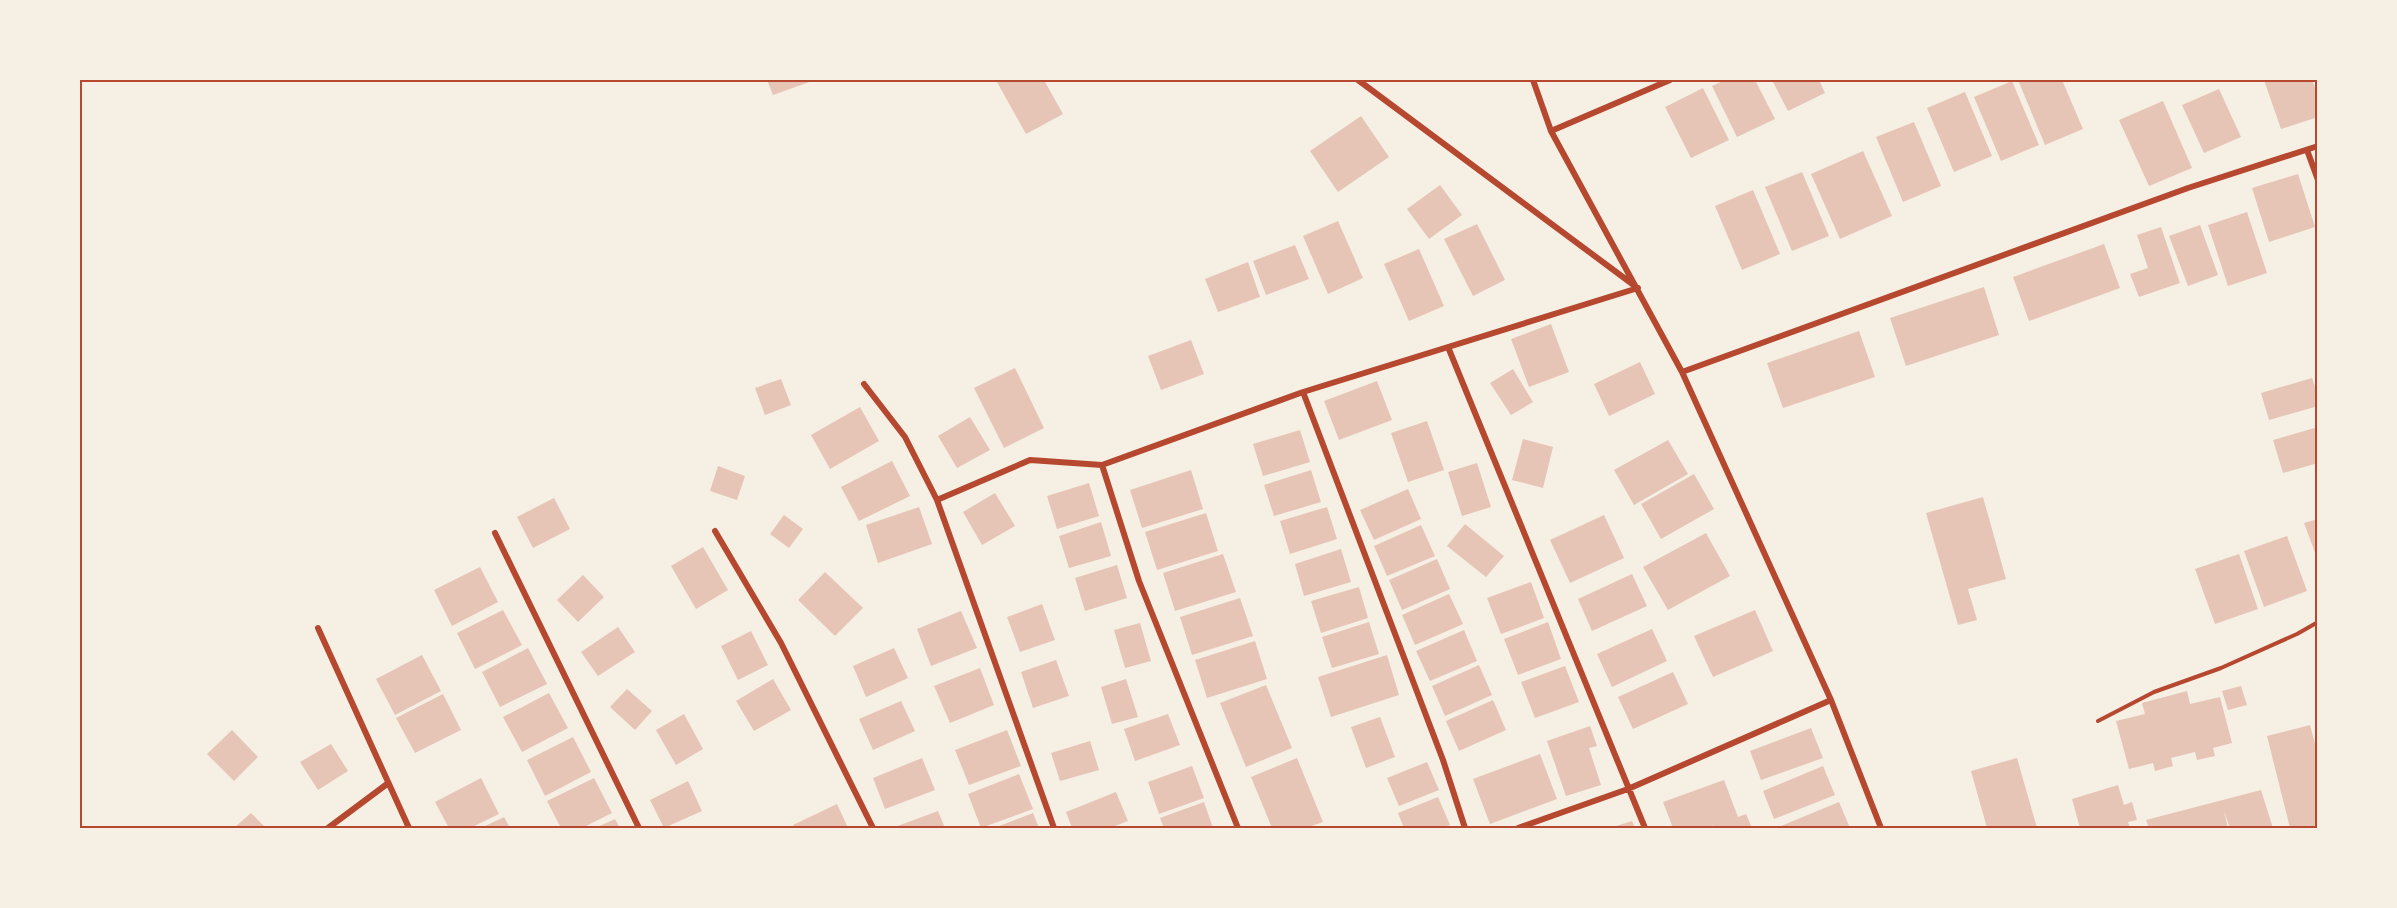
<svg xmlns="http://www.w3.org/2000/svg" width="2397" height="908" font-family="'Archivo Narrow',sans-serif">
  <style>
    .building { fill: #e6c5b7 }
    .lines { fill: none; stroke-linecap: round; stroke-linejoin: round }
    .path { stroke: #b5482f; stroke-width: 4 }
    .minor { stroke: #b5482f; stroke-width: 6 }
    .neatline { fill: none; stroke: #b5482f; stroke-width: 2 }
  </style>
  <rect width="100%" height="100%" fill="#f6efe4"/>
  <!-- building -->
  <path class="building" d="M767,80H815L773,95Z
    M1002,80H1044L1063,114L1026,134L997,82Z
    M1725,80H1755L1775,119L1737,137L1712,86Z
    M1772,80H1819L1825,93L1788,111Z
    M2018,80H2062L2083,129L2045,145Z
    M2264,80H2312L2318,96V117L2281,129Z
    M2012,81L2039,145L2001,161L1974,97Z
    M1703,88L1729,140L1691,158L1665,107Z
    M2219,89L2241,137L2204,153L2182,105Z
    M1965,92L1992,156L1954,172L1927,108Z
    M2163,101L2192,168L2149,186L2119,120Z
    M1361,116L1389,157L1338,192L1310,151Z
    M1914,122L1941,186L1903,202L1876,137Z
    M1863,151L1892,216L1840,239L1811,174Z
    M1802,172L1829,236L1792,251L1765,187Z
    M2298,174L2315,227L2269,242L2252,188Z
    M1440,185L1462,215L1429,239L1407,209Z
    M1753,190L1780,254L1742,270L1715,206Z
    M2247,212L2267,273L2228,286L2208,225Z
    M1338,221L1363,278L1328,294L1303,236Z
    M1477,224L1505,280L1473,296L1444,239Z
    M2200,225L2218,275L2188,286L2169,236Z
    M2161,227L2180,283L2139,297L2130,274L2148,268L2137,235Z
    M2104,244L2120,288L2029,321L2013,277Z
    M1295,245L1309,279L1266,295L1253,261Z
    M1419,249L1444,306L1409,321L1384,264Z
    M1248,262L1260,297L1218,312L1205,279Z
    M1984,287L1999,335L1906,366L1890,318Z
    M1551,324L1569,372L1529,387L1511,339Z
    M1859,331L1875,377L1783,408L1767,363Z
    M1191,340L1204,374L1161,390L1148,356Z
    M1640,362L1655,394L1609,416L1594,384Z
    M1015,368L1044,428L1004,448L974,388Z
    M1513,369L1533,402L1511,415L1490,383Z
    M2312,378L2318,396V406L2269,420L2261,393Z
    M781,379L791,405L765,415L755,388Z
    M1377,381L1392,420L1339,440L1324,401Z
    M860,407L879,441L830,469L811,435Z
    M970,417L990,450L957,468L938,436Z
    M1427,421L1444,470L1408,482L1391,433Z
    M2318,427V463L2283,473L2273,440Z
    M1300,430L1310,462L1263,476L1253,444Z
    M1523,439L1553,447L1543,488L1512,480Z
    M1668,440L1688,474L1634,505L1614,470Z
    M892,461L910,496L859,521L841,487Z
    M1477,463L1491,507L1462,516L1448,472Z
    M718,466L745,476L737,500L710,491Z
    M1191,470L1203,509L1142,528L1130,490Z
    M1311,470L1321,502L1274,516L1264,485Z
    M1694,474L1714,509L1661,539L1641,504Z
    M1089,483L1099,516L1057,529L1047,496Z
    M1408,489L1421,519L1374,540L1360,510Z
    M995,493L1015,526L982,545L963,512Z
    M1983,497L2006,579L1968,589L1977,620L1958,625L1926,513Z
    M554,498L570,529L533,548L517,517Z
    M919,507L932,544L878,563L866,525Z
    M1327,507L1337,539L1290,554L1280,521Z
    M1206,513L1218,551L1157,570L1145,532Z
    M784,515L803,529L789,548L770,534Z
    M1604,515L1624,558L1570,583L1550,540Z
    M2318,519V558H2317L2304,523Z
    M1101,522L1111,556L1069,568L1059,536Z
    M1465,524L1504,556L1486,577L1447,546Z
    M1421,525L1435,556L1387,576L1374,546Z
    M1706,533L1730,576L1668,610L1643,567Z
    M2287,536L2307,591L2264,607L2244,551Z
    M703,547L728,590L696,609L671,566Z
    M1341,549L1351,582L1304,596L1295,564Z
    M1223,554L1236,592L1175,611L1163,573Z
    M2239,554L2258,609L2215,624L2195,569Z
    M1437,559L1450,589L1402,610L1389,580Z
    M1117,565L1127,598L1085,611L1075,578Z
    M480,567L498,602L452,626L434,590Z
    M825,572L863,608L835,636L798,600Z
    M1632,574L1647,606L1592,631L1578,599Z
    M583,575L604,597L578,622L557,600Z
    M1531,582L1544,618L1501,634L1487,598Z
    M1359,587L1368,618L1321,633L1311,601Z
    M1449,594L1463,624L1415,645L1402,615Z
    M1240,598L1253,636L1192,655L1180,617Z
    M1042,604L1055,640L1020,652L1007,617Z
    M503,610L522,645L475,669L457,633Z
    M1755,610L1773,651L1713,677L1694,636Z
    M961,611L977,648L931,666L917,629Z
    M1369,622L1379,654L1332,668L1322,637Z
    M1548,622L1561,659L1518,675L1504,639Z
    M1140,623L1151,661L1125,668L1114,630Z
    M618,627L635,652L598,676L581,652Z
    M1652,629L1667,661L1612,687L1597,654Z
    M1464,630L1477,661L1430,681L1416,651Z
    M751,631L768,665L738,680L721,646Z
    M1255,641L1267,679L1207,698L1195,660Z
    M528,648L547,684L500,707L482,672Z
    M894,648L908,678L866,697L853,666Z
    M422,655L441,691L395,715L376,679Z
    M1387,655L1399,695L1331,717L1318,677Z
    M1056,660L1069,696L1033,708L1021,672Z
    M1479,665L1492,695L1445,716L1432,686Z
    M1565,666L1579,702L1535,718L1521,682Z
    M980,668L994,705L950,723L934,686Z
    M1673,672L1688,704L1633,729L1618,697Z
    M773,679L791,710L754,731L736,701Z
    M1126,679L1138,717L1112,724L1101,687Z
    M1266,685L1292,748L1246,767L1220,703Z
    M2241,686L2247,705L2228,710L2222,691Z
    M627,689L652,711L635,730L610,707Z
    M2187,691L2190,704L2220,697L2232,743L2213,748L2215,756L2197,760L2195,752L2171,758L2173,766L2155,771L2153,763L2129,769L2116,721L2145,714L2142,703Z
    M549,693L568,728L522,752L503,717Z
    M443,694L461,730L415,753L396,718Z
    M1493,700L1506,730L1459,751L1446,721Z
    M901,701L915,731L873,750L859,719Z
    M684,714L703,749L676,765L656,730Z
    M1168,714L1180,745L1135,761L1124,729Z
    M1380,717L1395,757L1366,768L1351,727Z
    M2310,725L2318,755V828H2290L2267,736Z
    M1590,726L1597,746L1589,748L1601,785L1566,796L1547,741Z
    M1811,728L1823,758L1761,780L1750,751Z
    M232,730L258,757L234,781L207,754Z
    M1007,730L1021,766L969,785L955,750Z
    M573,737L591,772L545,796L527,760Z
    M1090,741L1099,770L1060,781L1051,753Z
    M331,744L348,771L318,790L300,762Z
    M1540,754L1557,799L1490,824L1473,779Z
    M922,758L935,790L885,809L873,778Z
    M1297,758L1323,822L1306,828H1272L1251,777Z
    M2017,758L2037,828H1987L1971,771Z
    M1427,762L1439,790L1399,806L1387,778Z
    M1192,766L1204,798L1159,814L1148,782Z
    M1823,766L1835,795L1774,819L1763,791Z
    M1019,774L1033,809L981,828L968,794Z
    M481,778L499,814L470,828H449L435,802Z
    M594,778L612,813L582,828H561L547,801Z
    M1724,780L1738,817L1746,814L1752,828H1709L1714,825L1706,828H1673L1663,802Z
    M688,781L702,811L664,828L650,800Z
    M2118,785L2124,805L2132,802L2137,820L2128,822L2130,828H2080L2072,799Z
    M2261,790L2273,828H2230L2224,811L2228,828H2149L2146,820Z
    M1116,792L1128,821L1110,828H1072L1066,812Z
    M1438,797L1450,825L1440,828H1404L1398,813Z
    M1204,802L1213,828H1164L1160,818Z
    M1839,802L1850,828H1782L1781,826Z
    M837,804L848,828H795L793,825Z
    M938,811L945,828H892Z
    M251,813L266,828H234Z
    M1033,813L1039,828H994Z
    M504,817L510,828H481Z
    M615,819L620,828H595Z
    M1632,821L1635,828H1610Z"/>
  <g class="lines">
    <!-- path -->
    <path class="path" d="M2098,721L2154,692L2221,668L2297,634L2318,622"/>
    <!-- minor -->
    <path class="minor" d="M1358,80L1635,286
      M1533,80L1551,131L1682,372L1831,700L1881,828
      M1551,131L1670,80
      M2307,150L2318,180
      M1448,347L1645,828
      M1682,372L2188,188L2318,146
      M864,384L905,437L937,500L1054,828
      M1303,392L1443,760L1465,828
      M1102,465L1139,581L1238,828
      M937,500L1030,460L1102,465L1303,392L1638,288
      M715,531L781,643L873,828
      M495,533L639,828
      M318,628L409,828
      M328,828L387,784
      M1518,828L1628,789L1831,700"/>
  </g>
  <!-- border -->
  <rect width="2397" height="908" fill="none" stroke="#f6efe4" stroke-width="162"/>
  <rect x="81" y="81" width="2235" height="746" class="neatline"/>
</svg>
